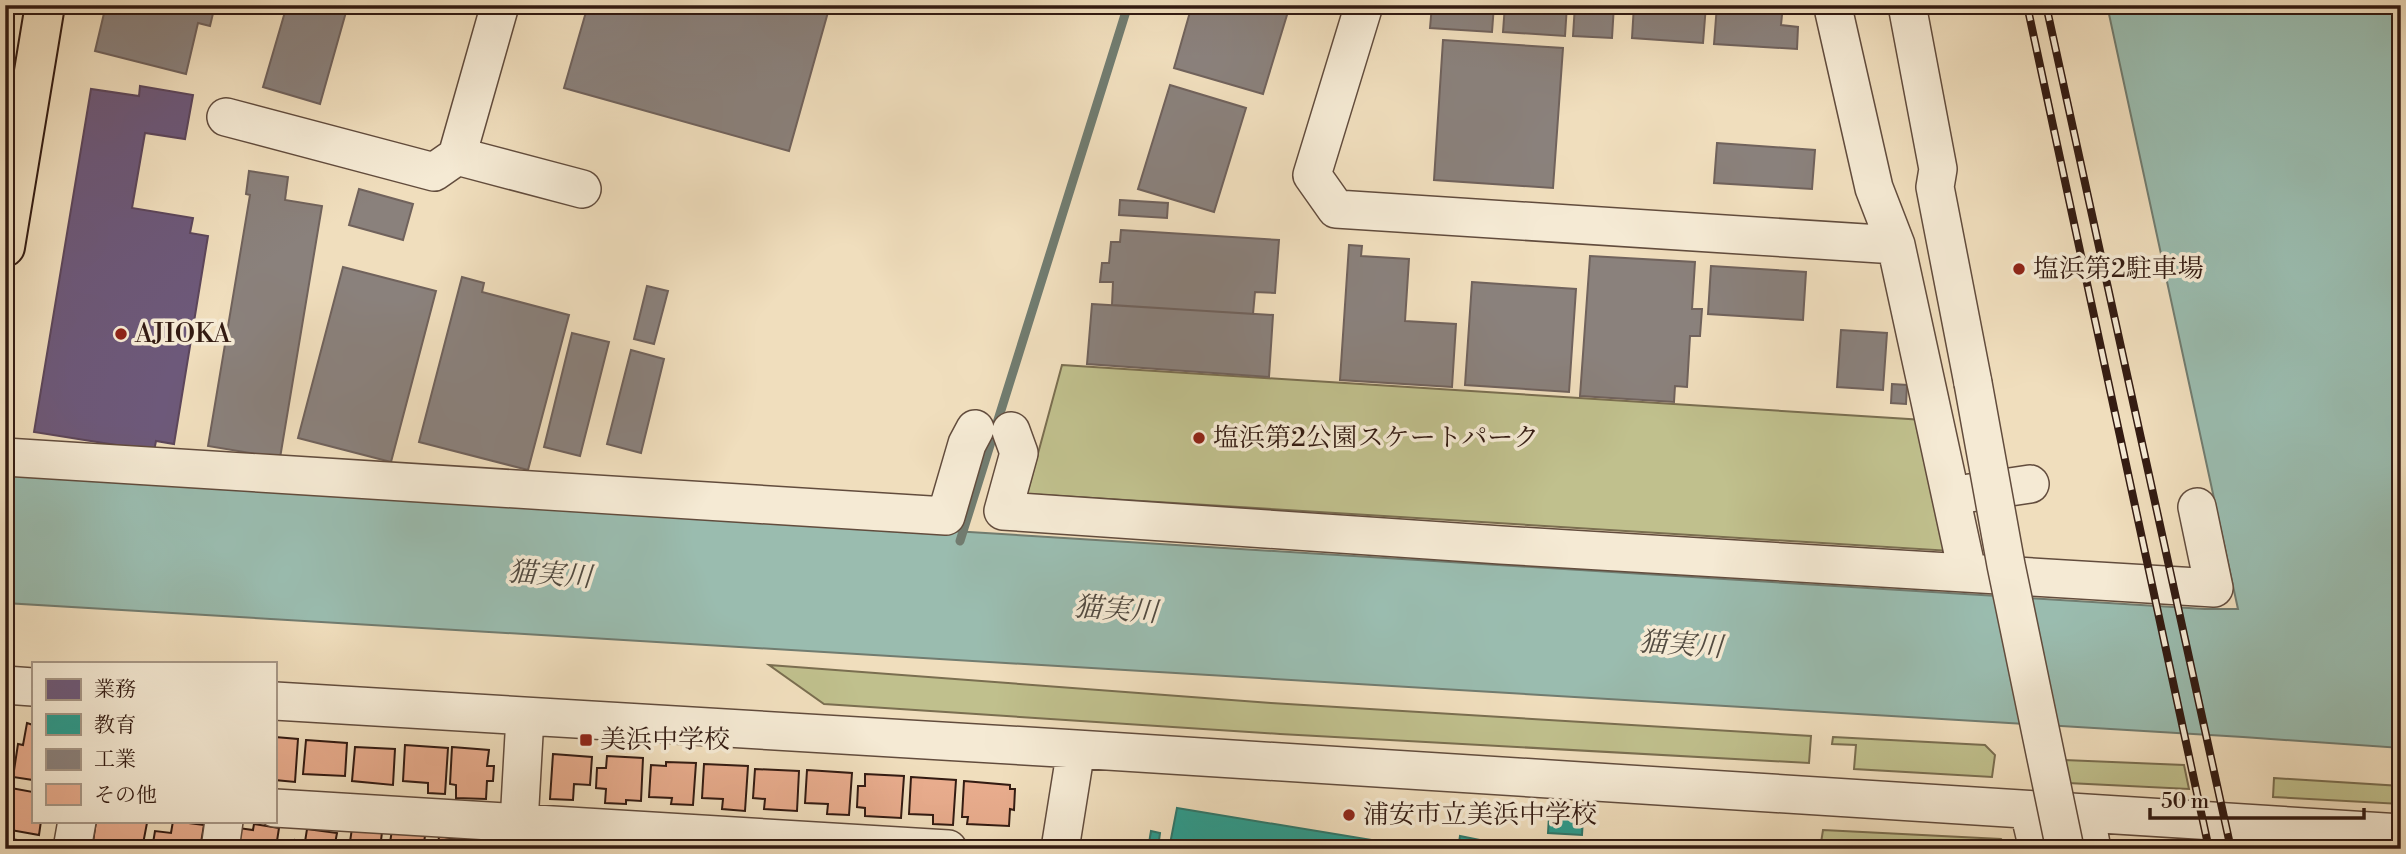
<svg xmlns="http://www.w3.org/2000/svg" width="2406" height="854" font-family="'Libre Bodoni','Noto Serif JP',serif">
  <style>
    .green { fill: #c0c08d; stroke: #7a6e50; stroke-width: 2 }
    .water { fill: #9abcaf; stroke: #717c70; stroke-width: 2 }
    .offices { fill: #6d597a; stroke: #5c465b; stroke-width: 2 }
    .schools { fill: #2a9d8f; stroke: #2d766a; stroke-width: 2 }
    .industry { fill: #8a817c; stroke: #70625c; stroke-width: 2 }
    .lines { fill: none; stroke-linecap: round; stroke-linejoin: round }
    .stream { stroke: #717c70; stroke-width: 9 }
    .building { fill: #e8ac8d; stroke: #331b12; stroke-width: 2 }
    .minor-casing { stroke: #624c3d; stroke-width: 40 }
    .highway-casing { stroke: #331b12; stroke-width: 42 }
    .minor { stroke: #f5ead4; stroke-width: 37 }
    .highway { stroke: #f0debd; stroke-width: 38 }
    .rail-casing { stroke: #331b12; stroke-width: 8 }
    .rail { stroke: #f5ead4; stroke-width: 5; stroke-dasharray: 16; stroke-linecap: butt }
    .minor-bridge-casing { stroke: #624c3d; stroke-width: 40; stroke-linecap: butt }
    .minor-bridge { stroke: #f5ead4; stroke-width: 37 }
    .poi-dot { fill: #8f2418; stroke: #f5ead4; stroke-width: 2.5 }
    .labels { text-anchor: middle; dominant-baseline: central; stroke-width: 7; stroke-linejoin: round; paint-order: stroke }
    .poi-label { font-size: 26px; fill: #331b12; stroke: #f5ead4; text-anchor: start }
    .water-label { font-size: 28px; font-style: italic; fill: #524b41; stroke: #f5ead4 }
  </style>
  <rect width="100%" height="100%" fill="#f0debd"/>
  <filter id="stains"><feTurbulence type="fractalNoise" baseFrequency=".00286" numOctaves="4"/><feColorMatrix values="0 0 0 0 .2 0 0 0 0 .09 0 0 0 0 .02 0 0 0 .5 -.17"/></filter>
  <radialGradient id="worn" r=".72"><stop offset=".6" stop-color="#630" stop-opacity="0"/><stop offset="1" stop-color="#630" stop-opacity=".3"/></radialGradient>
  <!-- green -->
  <path class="green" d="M1062,365L1924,420L1951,551L1027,494Z
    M769,665L1271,703L1811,736L1809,763L1280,734L824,704Z
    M1833,737L1985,745L1995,755L1992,777L1854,769L1856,745L1832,744Z
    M2064,760L2184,765L2189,789L2068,783Z
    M2274,778L2401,786V804L2273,797Z
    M1823,830L2001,839L2008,847L1820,849Z"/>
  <!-- water -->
  <path class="water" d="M2107,5H2401V748L2243,737L5,603V472L2205,609H2238Z"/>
  <!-- offices -->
  <path class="offices" d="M140,86L193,95L185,139L145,133L132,208L193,218L190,233L208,236L174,444L156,441L154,451L34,432L91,89L139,96Z"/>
  <!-- schools -->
  <path class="schools" d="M1177,808L1426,849H1169Z
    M1549,816L1583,818L1582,835L1548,833Z
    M1151,831L1160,833L1158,848L1162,849H1148Z
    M1460,836L1480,840L1478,849H1458Z
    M1763,842L1791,844V849H1763Z"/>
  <!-- industry -->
  <path class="industry" d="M106,5H215L210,26L198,23L186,74L95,51Z
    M287,5H348L320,104L263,87Z
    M588,5H830L789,151L564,88Z
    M1192,5H1290L1263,94L1174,68Z
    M1432,5H1494L1492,32L1430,28Z
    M1505,5H1567L1565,36L1503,32Z
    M1575,5H1614L1612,38L1573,36Z
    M1634,5H1706L1703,43L1632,38Z
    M1717,5H1783L1781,25L1798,27L1797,49L1714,44Z
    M1443,40L1563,48L1553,188L1434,180Z
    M1170,85L1246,108L1214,212L1138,189Z
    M1717,143L1815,150L1812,189L1714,183Z
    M249,171L288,177L285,200L322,206L280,458L208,446L250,195L246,194Z
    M359,189L413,204L403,240L349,225Z
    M1120,200L1168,203L1167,218L1119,215Z
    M1121,230L1279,240L1275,293L1255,292L1253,314L1112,305L1113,282H1100L1102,263H1109L1111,242H1120Z
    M1349,245L1362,246L1361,256L1409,259L1405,321L1456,324L1452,387L1340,380Z
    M1590,256L1695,262L1692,309H1702L1700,336H1690L1687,387L1675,386L1674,402L1580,396Z
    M1711,266L1806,272L1803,320L1708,314Z
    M343,267L436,291L391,462L298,438Z
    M462,277L484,283L482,292L569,315L528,470L419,442Z
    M1472,282L1576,289L1569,392L1465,385Z
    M647,286L668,291L654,344L634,339Z
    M1092,304L1273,315L1269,377L1087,364Z
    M1841,330L1887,333L1883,390L1837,387Z
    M572,333L609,342L580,456L544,447Z
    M631,350L664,359L641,453L607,444Z
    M1892,384L1907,385L1906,404L1891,403Z"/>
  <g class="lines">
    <!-- stream -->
    <path class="stream" d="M960,541L1128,5"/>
  </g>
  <!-- building -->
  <path class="building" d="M27,723L33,725V780L13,777L18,744L23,745Z
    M275,737L298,739L295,782L275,780Z
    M306,740L347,743L345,776L303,774Z
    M405,745L448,748L445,794L428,793V783L403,781Z
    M355,747L395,749L393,785L352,781Z
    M452,747L489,750L487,766H494L493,781H487L486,799L456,798V785L450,784Z
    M553,754L592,757L590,785L574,784L573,800L550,799Z
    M607,756L643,758L641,801L626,800V804L605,803L606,789L596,788L597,768H606Z
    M666,762L696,763L693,805L671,804L672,798L649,797L651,765L666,766Z
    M704,764L748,766L745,811L722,809L723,799L702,798Z
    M755,769L799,771L797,811L764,809L765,799L753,798Z
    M807,770L852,773L849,815L827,814L828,804L805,803Z
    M865,774L904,776L901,818L865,816V808L857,807L858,786H865Z
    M911,777L956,780L953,825L933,824V815L909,814Z
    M964,781L1010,785V789H1015L1014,810L1010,809L1009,826L967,824L968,817H962Z
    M11,788L33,792V821H41L39,835L5,829Z
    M96,821L147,823L142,849H92Z
    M173,821L204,825L200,849H152L155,831L171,833Z
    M254,824L279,828L277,841L284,842L283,849H235L239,828L253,830Z
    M352,828L382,832L380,849H345L346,841L350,842Z
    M307,829L337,833L334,849H294L295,840L305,842Z
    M392,830L425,836L423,849H389Z
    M474,835L509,836L508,841L526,844L525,849H472Z
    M439,836L466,841L465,849H431V847H438Z
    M5,838L30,842L29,849H5Z
    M549,838L598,846L597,849H547Z
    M972,841L1012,848V849H971Z"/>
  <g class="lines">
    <!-- minor casing -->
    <g class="minor-casing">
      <path id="minor" d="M1364,5L1312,175L1336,209L1896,245
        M1835,5L1834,12L1874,188L1896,245L1967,571
        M1907,5L1938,169L1935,187L1973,383
        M226,117L434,172L457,156L582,189
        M457,156L500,5
        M1011,431L1019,453L1003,511L1501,545L2214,588L2197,507
        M5,457L946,516L967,444L975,429
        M1963,494L2030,484
        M5,685L33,687
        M275,701L1076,749L2401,833
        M275,808L948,849
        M2029,811L2038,849
        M2085,813L2092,849
        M519,823L525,717
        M72,849L77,821
        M220,849L224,821
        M1060,849L1076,749"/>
    </g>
    <!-- highway casing -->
    <g class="highway-casing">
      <path id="highway" d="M5,247L45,5"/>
    </g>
    <!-- minor -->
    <use href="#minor" class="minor"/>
    <!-- highway -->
    <use href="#highway" class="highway"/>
    <!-- rail casing -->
    <g class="rail-casing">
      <path id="rail" d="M2027,5L2209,849
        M2046,5L2231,849"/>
    </g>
    <!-- rail -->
    <use href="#rail" class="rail"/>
    <!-- minor-bridge casing -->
    <g class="minor-bridge-casing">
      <path id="minor-bridge" d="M1973,383L2006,565L2065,849"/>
    </g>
    <!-- minor-bridge -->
    <use href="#minor-bridge" class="minor-bridge"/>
  </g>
  <!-- markers -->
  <g class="poi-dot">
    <circle cx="2019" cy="269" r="7"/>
    <circle cx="121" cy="334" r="7"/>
    <circle cx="1199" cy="438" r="7"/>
    <rect x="579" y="733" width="14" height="14" rx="3.5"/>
    <circle cx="1349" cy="815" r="7"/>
  </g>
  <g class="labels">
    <!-- poi labels -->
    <g class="poi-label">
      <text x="2033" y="269">塩浜第2駐車場</text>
      <text x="135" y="334">AJIOKA</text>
      <text x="1213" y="438">塩浜第2公園スケートパーク</text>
      <text x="600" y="740">美浜中学校</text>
      <text x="1363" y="815">浦安市立美浜中学校</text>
    </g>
    <!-- water labels -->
    <g class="water-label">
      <text transform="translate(550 575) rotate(4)">猫実川</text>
      <text transform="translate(1116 610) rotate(4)">猫実川</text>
      <text transform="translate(1681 645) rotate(4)">猫実川</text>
    </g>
  </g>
  <!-- margin -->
  <rect width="2406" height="854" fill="none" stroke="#f0debd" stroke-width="28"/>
  <rect x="7" y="7" width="2392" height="840" fill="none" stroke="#331b12" stroke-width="3.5"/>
  <rect x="14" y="14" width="2378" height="826" fill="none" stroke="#331b12" stroke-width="2"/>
  <!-- legend -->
  <rect x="32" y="662" width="245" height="161" fill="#f5ead4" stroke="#a79786" stroke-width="2"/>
  <rect x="46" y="679" width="35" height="21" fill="#6d597a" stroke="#a79786" stroke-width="2"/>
  <text x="94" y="696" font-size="21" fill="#331b12">業務</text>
  <rect x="46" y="714" width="35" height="21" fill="#2a9d8f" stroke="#a79786" stroke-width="2"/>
  <text x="94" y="732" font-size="21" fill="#331b12">教育</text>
  <rect x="46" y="749" width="35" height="21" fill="#8a817c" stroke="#a79786" stroke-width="2"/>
  <text x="94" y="766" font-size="21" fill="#331b12">工業</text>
  <rect x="46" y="784" width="35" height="21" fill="#e8ac8d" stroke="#a79786" stroke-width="2"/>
  <text x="94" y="802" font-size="21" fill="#331b12">その他</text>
  <!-- scale -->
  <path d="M2150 808v10h214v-10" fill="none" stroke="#331b12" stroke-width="3.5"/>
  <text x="2161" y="808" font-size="21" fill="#331b12" stroke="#f5ead4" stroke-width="5" paint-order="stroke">50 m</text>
  <rect width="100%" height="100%" filter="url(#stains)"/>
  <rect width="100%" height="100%" fill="url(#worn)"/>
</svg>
